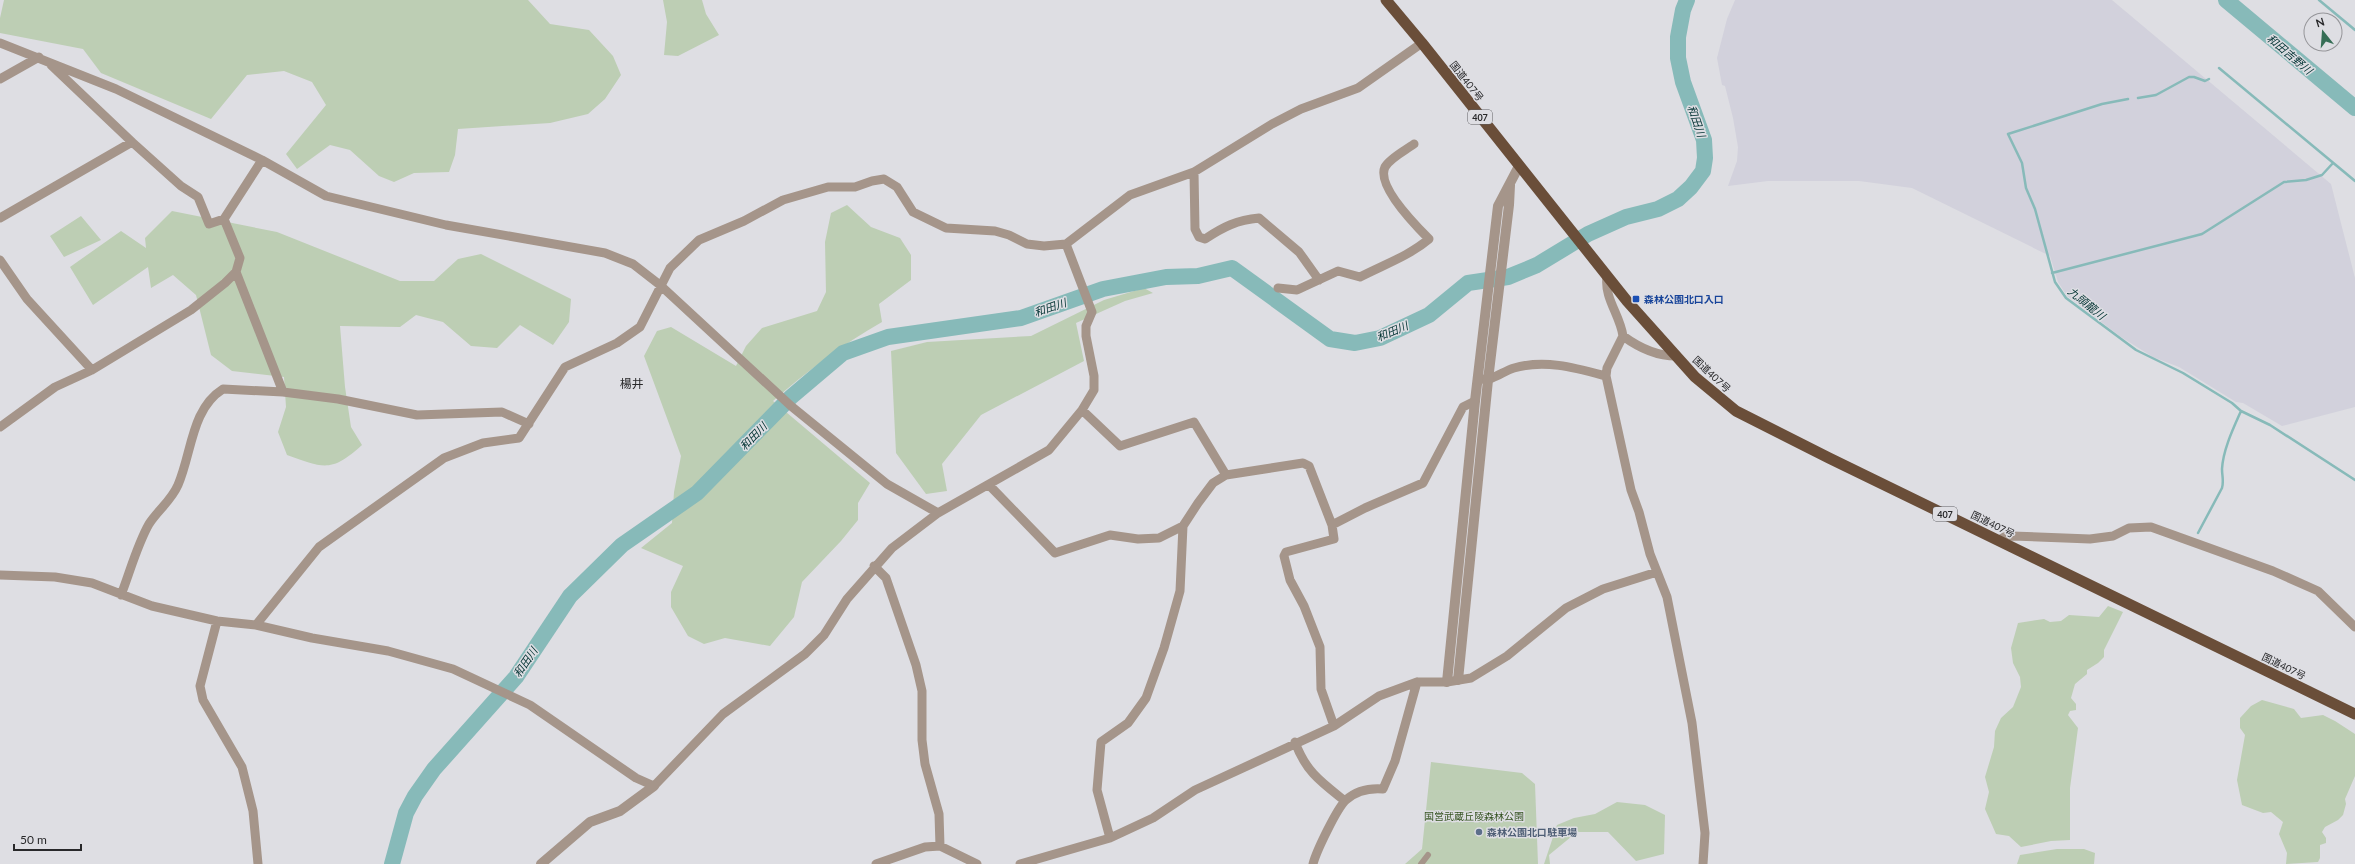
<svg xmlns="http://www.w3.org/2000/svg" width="2355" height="864" font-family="Lato,'Noto Sans JP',sans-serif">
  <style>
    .built { fill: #d2d1dc }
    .green { fill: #bdceb4 }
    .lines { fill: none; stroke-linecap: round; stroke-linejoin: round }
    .stream { stroke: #87bab9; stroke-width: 2.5 }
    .river { stroke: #87bab9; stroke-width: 16 }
    .pedestrian { stroke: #a5958a; stroke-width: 6 }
    .minor { stroke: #a5958a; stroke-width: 9 }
    .tertiary { stroke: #a5958a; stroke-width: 10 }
    .trunk { stroke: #6a4e39; stroke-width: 11 }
    .transit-dot { fill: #1a4fb4; stroke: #dedee3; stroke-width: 1.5 }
    .service-dot { fill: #5c6f8a; stroke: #dedee3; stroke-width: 1.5 }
    .labels { text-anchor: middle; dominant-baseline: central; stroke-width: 3; stroke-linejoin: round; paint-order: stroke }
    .shield { fill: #dedee3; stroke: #5f5f62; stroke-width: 1 }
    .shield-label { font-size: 9px; font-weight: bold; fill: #28282a }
    .street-label { font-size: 10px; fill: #28282a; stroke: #dedee3 }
    .transit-label { font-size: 10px; font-weight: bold; fill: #164399; stroke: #dedee3; text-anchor: start }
    .park-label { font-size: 10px; fill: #355321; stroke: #dedee3 }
    .service-label { font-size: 10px; font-weight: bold; fill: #4e5e75; stroke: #dedee3; text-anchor: start }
    .water-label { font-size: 11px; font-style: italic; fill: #003232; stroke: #dedee3 }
    .quarter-label { font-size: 12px; fill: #28282a; stroke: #dedee3 }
  </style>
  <rect width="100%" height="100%" fill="#dedee3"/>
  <!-- built -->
  <path class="built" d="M1735,0H2112L2331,184L2355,278V407L2282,426L2243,403L2236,402L2179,367L2153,357L2121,337L2067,296L2058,282L2050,256L1912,188L1859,181H1768L1728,186L1737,161L1738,147L1733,118L1725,86L1722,85L1717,58L1727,19Z"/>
  <!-- green -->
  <path class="green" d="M4,0H528L550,24L589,30L613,56L621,75L605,99L588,114L550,123L458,129L455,155L449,172L414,173L394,182L379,176L350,150L330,145L297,169L286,154L326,105L312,82L284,71L247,75L211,119L101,73L83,49L0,33V18Z
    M663,0H702L706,14L719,35L678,56L664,55L667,22Z
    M847,205L871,227L900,238L911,255V280L879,304L882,322C842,345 807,371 773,401L870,483L858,503V520L841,541L802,582L794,617L770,646L725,638L704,644L688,636L671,607V592L683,566L641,548L672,523L674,492L681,456L644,356L657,331L671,327L736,366L746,346L762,328L817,311L826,292L825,242L831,213Z
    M172,211L277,232L400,281H434L458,259L481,254L571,299L569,322L553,345L520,325L497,348L471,346L443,322L416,315L400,327L340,326L345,387L351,427L362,445C331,473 324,468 287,455L278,432L286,407L284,377L232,371L211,355L196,295L173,275L151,288L148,267L93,305L70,267L121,231L146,248L145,238Z
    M81,216L101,240L64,257L50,236Z
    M1144,288L1153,293L1125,301L1076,323L1084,361L981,415L942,464L947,491L926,494L896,453L891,351L927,342L1031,336L1104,300Z
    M2108,606L2123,612L2104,650V657L2098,663L2087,670V674L2075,684L2071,698L2076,704V710L2070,711L2068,715L2078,728L2070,788V840L2051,841L2021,847L2009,836L1996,834L1985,809L1989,792L1985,777L1994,747L1995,731L2001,718L2013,707L2021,687L2020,677L2013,663L2011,648L2018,623L2044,619L2050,622L2061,621L2069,615L2099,617Z
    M2262,700L2294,709L2301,718L2323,715L2335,721L2355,734V776L2345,799L2346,804L2343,815L2338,820L2325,827L2322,832L2326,838V843L2320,845V858L2318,862L2286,864L2287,853L2279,834L2283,822L2271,812L2263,813L2242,805L2237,780L2245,735L2240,728V718L2251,706Z
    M1431,762L1522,773L1535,784L1538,864H1405L1422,849Z
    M1617,802L1645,805L1665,815L1664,854L1636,861L1608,832H1577L1549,855L1550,864H1544L1557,825L1574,818L1595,814Z
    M2057,849H2084L2095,853L2094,864H2017L2020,855Z"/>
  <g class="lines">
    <!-- stream -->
    <path class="stream" d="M2319,0L2355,30
      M2219,68L2355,181
      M2138,98L2156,95L2189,77H2194L2205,81L2209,79
      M2128,99L2102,104L2008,134L2022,163L2026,188L2035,209L2055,282L2066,298L2136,350L2183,373L2232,403L2241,411C2233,429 2223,450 2222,469C2222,476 2224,481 2222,488L2198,533
      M2052,273L2202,234L2284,182L2306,180L2322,175L2333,163
      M2241,411L2270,425L2355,480"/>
    <!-- river -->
    <path class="river" d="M2226,0L2355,108
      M392,864L406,813L415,796L434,769L516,677L570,596L622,545L697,493L791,397L843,353L888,337L1021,318L1103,289L1166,277L1198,276L1232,268L1330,339L1355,343L1380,338L1429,315L1468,283L1508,277L1537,265L1588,234L1626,217L1658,209L1678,199L1691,187L1703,171L1705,158L1704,140L1683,82L1678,58V37L1683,10L1687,0"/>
    <!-- pedestrian -->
    <path class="pedestrian" d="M1421,864L1428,855"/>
    <!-- minor -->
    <path class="minor" d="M0,43L116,89L262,160L326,196L446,225L605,253L633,264L660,285L791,406L887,484L938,513
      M0,79L39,57
      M132,142L181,186L198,197L209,224L224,219
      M1194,172L1195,229L1199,237L1205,239C1223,227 1237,220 1259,218L1299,252L1319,280
      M0,218L132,142L51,65
      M0,260L27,299L92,370
      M236,272L283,392
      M1607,277C1604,298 1620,315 1623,336C1638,347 1657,356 1676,356
      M1278,288L1297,290L1338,271L1360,277C1383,265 1409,256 1429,239C1417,227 1376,186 1385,167C1390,158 1406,150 1414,144
      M1623,336L1607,368L1606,376L1631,490L1639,512L1650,554L1667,597L1692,723L1705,833L1703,864
      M1482,379C1493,381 1503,371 1514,368C1545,359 1576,368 1606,376
      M1082,410L1120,446L1194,422L1226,475
      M0,427L55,387L92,370L191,310L225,283L236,272L240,258L224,219L262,160
      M989,485L1055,553L1110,535L1138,539L1159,538L1183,526
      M1332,525L1334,539L1286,552L1284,556L1290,580L1304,606L1320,647L1321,689L1334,726
      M1999,540L2004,537L2012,536L2090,539L2113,536L2129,528L2151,527L2273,571L2318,591L2355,627
      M874,566L886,578L916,665L922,691V740L925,764L939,814L940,846
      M0,575L55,577L92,583L152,606L217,621L256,625L312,638L388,651L453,669L530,705L636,778L654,786L723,714L805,654L824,635L847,599L892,548L938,513L1049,450L1082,410L1094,390V376L1086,336V326L1092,312L1066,244
      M121,595C130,572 137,545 149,524C158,510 171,501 178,485C192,453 191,409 223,389L283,392L338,399L417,415L502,412L529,424
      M217,621L200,686L203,700L242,767L253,811L258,864
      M256,625L319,547L444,458L483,443L519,438L565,367L617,343L640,327L670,268L699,240L744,221L783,200L828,187H855L872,181L884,179L897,187L913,212L946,228L995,231L1009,235L1027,244L1044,246L1066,244L1130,195L1194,172L1272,124L1301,109L1358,88L1422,43
      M1295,742C1306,772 1321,782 1345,801
      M1110,838L1097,790L1101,742L1128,723L1146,698L1164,648L1180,591L1183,526L1198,503L1213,483L1226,475L1303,463L1309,466L1332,525L1365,508L1423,483L1463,407L1475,401
      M876,864L925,847L940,846L977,864
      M1020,864L1110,838L1153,818L1195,790L1334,726L1379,696L1417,682H1447L1471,678L1507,656L1566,608L1603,589L1657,572
      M1313,864C1316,852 1337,808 1346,800C1356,791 1370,788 1383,789L1395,761L1417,682"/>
    <!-- tertiary -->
    <path class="tertiary" d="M1458,680L1488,380L1509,205L1510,185
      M1447,682L1475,401L1498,206L1519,166
      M541,864L590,822L620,811L654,786"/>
    <!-- trunk -->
    <path class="trunk" d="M1386,0L1422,43L1627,301L1695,377L1736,411L1829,458L2355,714"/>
  </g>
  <!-- markers -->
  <rect class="transit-dot" x="1632" y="295" width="8" height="8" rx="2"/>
  <circle class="service-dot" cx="1479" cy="832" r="4"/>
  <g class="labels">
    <!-- shield labels -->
    <g class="shield">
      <rect x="1468" y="110" width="24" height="14" rx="3"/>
      <rect x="1933" y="507" width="24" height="14" rx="3"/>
    </g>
    <g class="shield-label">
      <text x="1480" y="117">407</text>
      <text x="1945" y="514">407</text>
    </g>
    <!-- street labels -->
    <g class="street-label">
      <text transform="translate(1467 81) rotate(52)">国道407号</text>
      <text transform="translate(1712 374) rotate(43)">国道407号</text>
      <text transform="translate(1993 524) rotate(26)">国道407号</text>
      <text transform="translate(2284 666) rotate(26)">国道407号</text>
    </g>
    <!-- transit labels -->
    <g class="transit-label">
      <text x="1644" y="299">森林公園北口入口</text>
    </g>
    <!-- park labels -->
    <g class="park-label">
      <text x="1474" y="816">国営武蔵丘陵森林公園</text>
    </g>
    <!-- service labels -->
    <g class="service-label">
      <text x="1487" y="832">森林公園北口駐車場</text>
    </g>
    <!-- water labels -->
    <g class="water-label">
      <text transform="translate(2290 54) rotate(40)">和田吉野川</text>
      <text transform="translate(1697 121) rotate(71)">和田川</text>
      <text transform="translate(2087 303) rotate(39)">九頭龍川</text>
      <text transform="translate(1050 307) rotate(-19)">和田川</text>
      <text transform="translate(1392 331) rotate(-23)">和田川</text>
      <text transform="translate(753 436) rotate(-46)">和田川</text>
      <text transform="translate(525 662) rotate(-56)">和田川</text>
    </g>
    <!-- quarter labels -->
    <g class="quarter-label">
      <text x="632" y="383">楊井</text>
    </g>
  </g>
  <!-- north arrow -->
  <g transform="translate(2323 32) rotate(343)"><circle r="19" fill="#dedee3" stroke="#959599"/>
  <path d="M0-3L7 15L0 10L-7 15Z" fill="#366e56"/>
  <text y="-6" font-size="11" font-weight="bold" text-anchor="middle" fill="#28282a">N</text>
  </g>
  <!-- scale -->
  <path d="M14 844v6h67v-6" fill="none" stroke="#28282a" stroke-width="2"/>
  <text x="20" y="844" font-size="12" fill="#28282a" stroke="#dedee3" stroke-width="3" paint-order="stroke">50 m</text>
</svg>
